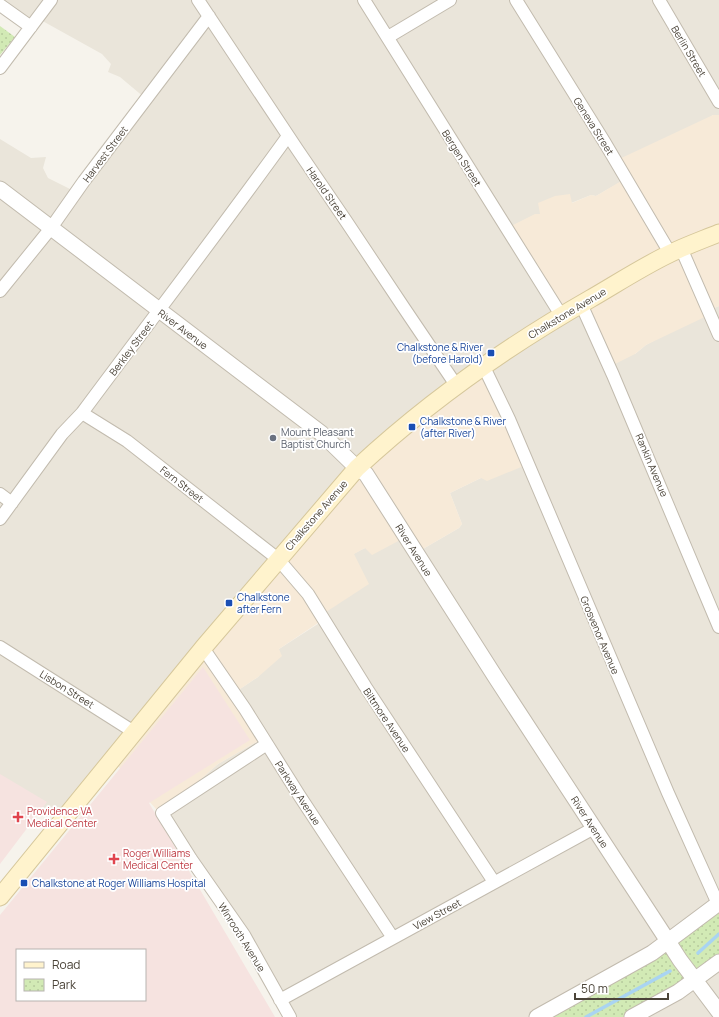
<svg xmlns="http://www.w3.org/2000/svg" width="719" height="1017" font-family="Manrope,sans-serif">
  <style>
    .residential { fill: #eae5da }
    .commercial { fill: #f7ead8 }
    .medical { fill: #f6e3e0; fill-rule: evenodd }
    .park { fill: url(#park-dots) }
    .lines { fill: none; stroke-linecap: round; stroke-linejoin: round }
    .stream { stroke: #a9d4f2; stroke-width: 3.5 }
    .minor-casing { stroke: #c2bbae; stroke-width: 14 }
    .tertiary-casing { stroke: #c2bbae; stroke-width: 17 }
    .secondary-casing { stroke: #d6c79b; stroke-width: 19 }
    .minor { stroke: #fff; stroke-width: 12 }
    .tertiary { stroke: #fff; stroke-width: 15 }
    .secondary { stroke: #fff3cd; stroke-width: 17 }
    .transit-dot { fill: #1a4fb4; stroke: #fff; stroke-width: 1.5 }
    .worship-dot { fill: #6b7280; stroke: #fff; stroke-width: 1.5 }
    .health-dot { fill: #e0444e; stroke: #fff; stroke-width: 1.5 }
    .labels { text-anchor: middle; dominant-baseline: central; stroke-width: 3.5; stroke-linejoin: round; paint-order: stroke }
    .street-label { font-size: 10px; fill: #4b4439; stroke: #fff }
    .transit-label { font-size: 10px; fill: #164399; stroke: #fff; text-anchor: start }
    .worship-label { font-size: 10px; fill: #5b616d; stroke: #fff; text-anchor: start }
    .health-label { font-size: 10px; fill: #be3a42; stroke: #fff; text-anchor: start }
  </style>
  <defs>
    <pattern id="park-dots" width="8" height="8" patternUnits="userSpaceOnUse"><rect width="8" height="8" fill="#d2eab5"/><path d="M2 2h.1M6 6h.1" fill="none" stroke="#b6ca9c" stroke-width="1.8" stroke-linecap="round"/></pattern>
  </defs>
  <rect width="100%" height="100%" fill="#f6f3ec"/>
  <!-- residential -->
  <path class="residential" d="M0,0H719V115H713L624,180L596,196L591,195L571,203L576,304L635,354L646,345L707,311L719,306V895L668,935L530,1017H290L165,817L183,795L218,764L260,740L234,693L258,677L279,649L321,622L353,554L365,548L404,538L416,553L459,528L462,524L450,493L481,478L480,364L56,818L0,785V139L31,158L46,157L43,168L48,178L76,192L145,98L120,77L108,72L111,64L102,54L39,19L33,26Z
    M719,957V1017H620Z"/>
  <!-- commercial -->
  <path class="commercial" d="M713,115H719V306L707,311L709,315L646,345L635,354L611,366L580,305L559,312L507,228L535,214H540L538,203L555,196L570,194L572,203L591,195L596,196L623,180L615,161Z
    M480,364L526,465L487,481L481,478L450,493L462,524L459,528L416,553L404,538L372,555L365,548L354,554L369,584L323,614L321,621L279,649L282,656L258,677L234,693L260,740L218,764L183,795L164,818L109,756L355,462Z"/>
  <!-- medical -->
  <path class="medical" d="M203,667L250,740L149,803L275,1017H0V915ZM17,950H145V1000H17Z
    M0,774L47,802L0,864Z"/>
  <!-- park -->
  <path class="park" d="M0,26L15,37L0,55Z
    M719,906V962L626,1017H531Z"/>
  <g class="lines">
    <!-- stream -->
    <path class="stream" d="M698,953L719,934
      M586,1017L670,971"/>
    <!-- minor casing -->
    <g class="minor-casing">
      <path id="minor" d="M198,0L297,149L346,221L404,308L456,385
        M364,0L561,315
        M516,0L605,143L670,253
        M659,0L719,102
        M0,5L31,27
        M388,37L450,0
        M0,68L51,0
        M681,248L719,335
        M0,291L51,228L84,181L209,16
        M581,304L613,375L719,627
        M483,365L509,419L668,793L718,904
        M82,413L127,441L278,559L308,594L365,686L494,882
        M0,494L12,503
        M0,519L62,434L82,413C151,320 221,229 288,136
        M0,647L134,732
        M203,648L245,709L299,795L393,938
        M267,744L162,813L191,859L244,935L290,1017
        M280,1000L594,828"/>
    </g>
    <!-- tertiary casing -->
    <g class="tertiary-casing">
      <path id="tertiary" d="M0,189L321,433L357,468L366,474L496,678L662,932L680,960L719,1012
        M537,1017L652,953L719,903
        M632,1017L678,992L719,962"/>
    </g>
    <!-- secondary casing -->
    <g class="secondary-casing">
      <path id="secondary" d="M0,897L203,648L357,468C428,402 506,347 590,299C616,284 642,267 669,254C685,246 702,240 719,233"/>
    </g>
    <!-- minor -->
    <use href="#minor" class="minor"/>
    <!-- tertiary -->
    <use href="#tertiary" class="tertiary"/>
    <!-- secondary -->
    <use href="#secondary" class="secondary"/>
  </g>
  <!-- markers -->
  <g class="transit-dot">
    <rect x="487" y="349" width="8" height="8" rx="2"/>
    <rect x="408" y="423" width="8" height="8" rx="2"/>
    <rect x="225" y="599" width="8" height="8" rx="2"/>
    <rect x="20" y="879" width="8" height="8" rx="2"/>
  </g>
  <circle class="worship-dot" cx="273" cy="438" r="4"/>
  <g class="health-dot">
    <path d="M16 811h4v4h4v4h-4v4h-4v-4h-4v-4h4z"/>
    <path d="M112 853h4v4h4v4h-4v4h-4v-4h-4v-4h4z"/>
  </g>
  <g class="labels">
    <!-- street labels -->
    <g class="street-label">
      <text transform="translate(689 51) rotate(59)">Berlin Street</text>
      <text transform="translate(594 126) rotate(58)">Geneva Street</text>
      <text transform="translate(105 154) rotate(-53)">Harvest Street</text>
      <text transform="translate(462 158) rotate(58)">Bergen Street</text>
      <text transform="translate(327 193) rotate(55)">Harold Street</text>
      <text transform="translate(567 313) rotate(-31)">Chalkstone Avenue</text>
      <text transform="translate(183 329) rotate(37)">River Avenue</text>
      <text transform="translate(131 348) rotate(-53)">Berkley Street</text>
      <text transform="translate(652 465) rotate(67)">Rankin Avenue</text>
      <text transform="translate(182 484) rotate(38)">Fern Street</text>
      <text transform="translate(316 515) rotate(-49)">Chalkstone Avenue</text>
      <text transform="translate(414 550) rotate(58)">River Avenue</text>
      <text transform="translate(600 635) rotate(67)">Grosvenor Avenue</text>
      <text transform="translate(67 689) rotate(32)">Lisbon Street</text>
      <text transform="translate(387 720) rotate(56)">Biltmore Avenue</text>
      <text transform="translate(298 793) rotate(57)">Parkway Avenue</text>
      <text transform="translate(590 822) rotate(57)">River Avenue</text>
      <text transform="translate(437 914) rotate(-29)">View Street</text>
      <text transform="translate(242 937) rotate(58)">Winrooth Avenue</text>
    </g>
    <!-- transit labels -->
    <g class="transit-label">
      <text x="483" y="347" text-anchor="end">Chalkstone &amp; River<tspan x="483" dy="12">(before Harold)</tspan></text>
      <text x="420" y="421">Chalkstone &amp; River<tspan x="420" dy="12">(after River)</tspan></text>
      <text x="237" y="597">Chalkstone<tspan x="237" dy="12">after Fern</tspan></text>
      <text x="32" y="883">Chalkstone at Roger Williams Hospital</text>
    </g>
    <!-- worship labels -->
    <g class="worship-label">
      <text x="281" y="432">Mount Pleasant<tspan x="281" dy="12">Baptist Church</tspan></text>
    </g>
    <!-- health labels -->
    <g class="health-label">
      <text x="27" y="811">Providence VA<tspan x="27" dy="12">Medical Center</tspan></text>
      <text x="123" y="853">Roger Williams<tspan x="123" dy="12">Medical Center</tspan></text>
    </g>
  </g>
  <!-- legend -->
  <rect x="16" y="949" width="130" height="52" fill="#ffffff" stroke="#b7b4b0"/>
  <rect x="24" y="962" width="20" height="6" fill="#fff3cd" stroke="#b7b4b0"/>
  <text x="52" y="969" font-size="12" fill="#4b4439">Road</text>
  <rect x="24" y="979" width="20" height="12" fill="url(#park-dots)" stroke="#b7b4b0"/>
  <text x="52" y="989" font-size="12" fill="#4b4439">Park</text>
  <!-- scale -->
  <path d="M575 993v6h93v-6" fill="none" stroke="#4b4439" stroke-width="2"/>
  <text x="581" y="993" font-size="12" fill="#4b4439" stroke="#ffffff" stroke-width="3" paint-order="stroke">50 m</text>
</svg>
